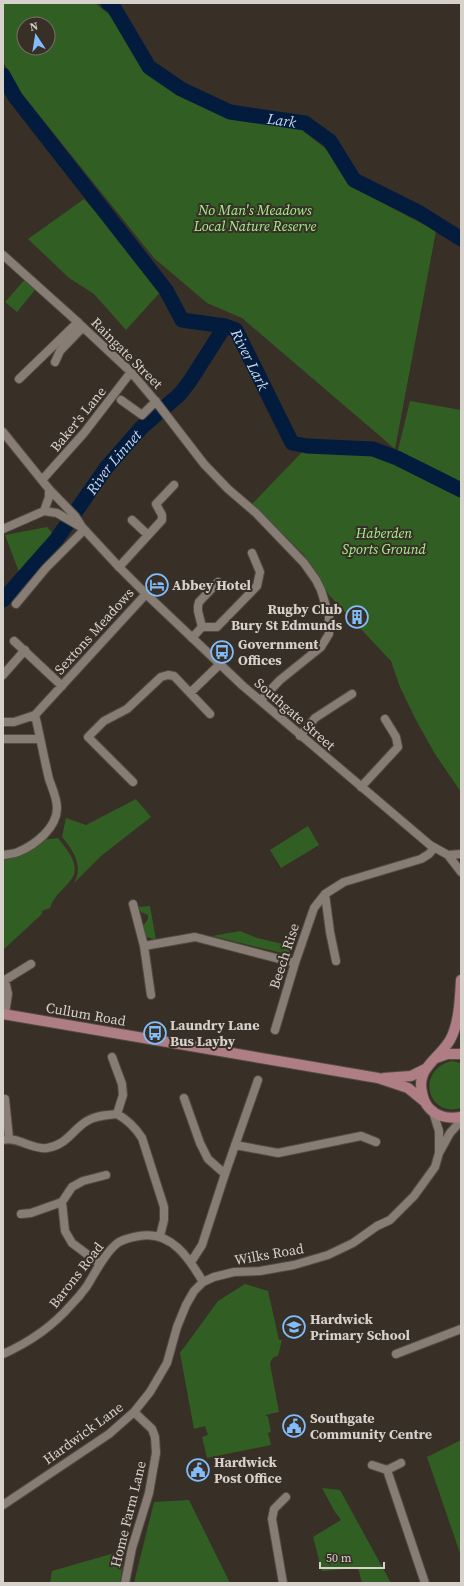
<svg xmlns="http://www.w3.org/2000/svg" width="464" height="1586" font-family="'Source Serif 4',serif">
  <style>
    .green { fill: #315f23; fill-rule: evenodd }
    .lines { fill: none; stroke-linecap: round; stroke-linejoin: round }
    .river { stroke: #031c3d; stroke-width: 15 }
    .minor-casing { stroke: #534b45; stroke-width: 10 }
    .tertiary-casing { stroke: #534b45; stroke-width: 10 }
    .primary-casing { stroke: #534b45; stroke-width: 12 }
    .minor { stroke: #877d74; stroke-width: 8 }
    .tertiary { stroke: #877d74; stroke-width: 8 }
    .primary { stroke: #af7e84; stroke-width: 10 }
    .labels { text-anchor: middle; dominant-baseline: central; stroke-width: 4; stroke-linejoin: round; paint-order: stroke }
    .park-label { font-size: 14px; font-style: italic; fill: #a4f08e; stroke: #382f27 }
    .street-label { font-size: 14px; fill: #d7d1cc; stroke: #382f27 }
    .poi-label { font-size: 14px; font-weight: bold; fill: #d7d1cc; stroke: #382f27; text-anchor: start }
    .water-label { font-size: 15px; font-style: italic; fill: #cbd9eb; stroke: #382f27 }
  </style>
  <rect width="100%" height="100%" fill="#382f27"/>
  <!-- green -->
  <path class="green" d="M3,3H95L116,20L133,50L158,82L228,116L297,126L326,149L350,186L436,231L395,449L242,318L207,303L154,258L23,95L3,62ZM24,24H48V48H24Z
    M84,199L164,288L126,330L94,294L69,278L28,239Z
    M28,276L38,286L17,312L5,302Z
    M410,401L461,410V487L397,454Z
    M307,447L374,453L461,492V792L435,754L416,720L400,687L391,661L329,595L304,555L252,504Z
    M47,527L56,537L37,560L21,577L5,535Z
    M136,799L151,817L101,856L74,883C84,866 73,850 62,837L66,818L86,825Z
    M308,826L319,845L281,868L270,850Z
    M58,838C66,849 78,861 74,875C67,888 54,894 50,908L42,911V914L3,950V860H6L42,840Z
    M150,906L156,940L144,936L143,926L148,919V915L141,912L138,907Z
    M240,931L257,938L291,946L290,955L212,936Z
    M451,1061L461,1063V1108C428,1118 415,1071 451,1061Z
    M245,1284L268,1291L279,1340H282L278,1356C273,1356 271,1360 270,1364L279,1412L265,1415L268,1417L271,1432L268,1433L271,1445L207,1458L202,1437L208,1435L205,1426L194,1429L180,1353L218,1301Z
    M461,1440V1556L427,1457Z
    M322,1488L340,1490L391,1583H362L358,1568L322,1571L313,1537L341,1520L335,1512Z
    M189,1500L230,1583H134L154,1502Z
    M125,1550L120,1583H50L52,1571Z"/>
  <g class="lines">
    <!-- river -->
    <g class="river">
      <path id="s1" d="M108,3L113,6L149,67L181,89L230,112L305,123L330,141L354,180L420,213L461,239"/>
      <path id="s2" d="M3,75L15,97L166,290L182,320L225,326L236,330L292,443L307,446L373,449L397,458L461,490"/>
      <path id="s3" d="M3,600L56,540L106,468L141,428L180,394L190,381L225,326"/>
    </g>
    <!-- minor casing -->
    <g class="minor-casing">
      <path id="minor" d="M3,255L71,316L131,372L157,403L204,464L228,489L256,513L304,563L316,580L321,590L329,616V634L321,647L280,680L261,700
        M55,362L60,351L83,327
        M19,379L78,322
        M121,400L142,415L156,401
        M42,480L84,433L131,372
        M132,520L148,535
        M119,567L162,520V515L156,504L174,485
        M16,604L46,568L84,530
        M202,627H217L257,586L260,572L252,553
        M192,638L202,627L198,611V606L199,602L218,582
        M14,641L62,686
        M3,675L25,650
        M190,693L220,664
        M3,722H14L35,715L146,594
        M300,736L315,718L352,694
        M5,739H40
        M133,782L88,737L104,721L127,709L161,677L168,675L174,676L210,714
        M361,787L398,747L396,737L385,719
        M3,855C8,854 14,854 18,852C35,845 57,828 57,808C57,798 52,788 49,779C44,758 40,736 35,715
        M325,894L330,932L336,961
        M133,904L144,946L151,995
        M144,946L195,937L295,963
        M5,1014L8,994L5,980L31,964
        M275,1030L295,963L314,908L325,894L344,882L421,859L429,854L434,848
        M112,1057L122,1084L123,1095L117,1114C128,1120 135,1127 142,1138L164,1207V1220L160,1236
        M184,1098L200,1143L208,1159L225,1174
        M5,1099L9,1138
        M3,1140C17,1136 32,1150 47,1148C67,1145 72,1130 87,1121C96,1115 107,1115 117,1114
        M235,1145L278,1153L361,1136L376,1142
        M21,1214L31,1213L62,1202
        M191,1262L202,1245L225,1174L258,1080
        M100,1264L72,1243L65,1231L62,1202L72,1187L83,1181L106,1175
        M3,1354C30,1342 52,1327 71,1305C77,1299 82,1293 87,1286C95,1273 106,1251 119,1242C125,1239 133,1237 139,1236C171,1230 189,1258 203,1282
        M396,1354L461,1329
        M372,1465L387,1470L401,1463
        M387,1470L425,1583
        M283,1583L272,1519L274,1509L286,1497"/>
    </g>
    <!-- tertiary casing -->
    <g class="tertiary-casing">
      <path id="tertiary" d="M3,432L49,489L75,516L82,527L119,567L146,594L243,686L430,845L448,855L461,854
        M44,511L49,497V489
        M3,529L44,511L57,513L81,527
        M448,855L461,872
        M433,1112L439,1131V1152
        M3,1505L109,1434L134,1412L150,1392L167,1363L177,1327L186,1305L194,1291L203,1282L214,1277L234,1272L260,1271L294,1265L328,1255L353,1243L377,1226L390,1220L414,1196L435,1167L439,1153L450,1133L461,1121
        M125,1583L132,1548L149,1493L156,1453L155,1437L152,1429L134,1412"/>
    </g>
    <!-- primary casing -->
    <g class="primary-casing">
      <path id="primary" d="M461,980C460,999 459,1024 450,1040C439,1059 416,1068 422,1092C423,1099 425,1104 430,1109C438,1117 450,1119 461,1117
        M3,1014L378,1078L408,1088L424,1101
        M436,1058L447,1054H461
        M384,1078L411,1076L425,1069"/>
    </g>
    <!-- minor -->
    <use href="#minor" class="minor"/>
    <!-- tertiary -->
    <use href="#tertiary" class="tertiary"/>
    <!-- primary -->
    <use href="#primary" class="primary"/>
  </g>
  <!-- icons -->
  <defs>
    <g id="hotel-ring" transform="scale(1.15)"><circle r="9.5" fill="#382f27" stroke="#80bdfa" stroke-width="1.5"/><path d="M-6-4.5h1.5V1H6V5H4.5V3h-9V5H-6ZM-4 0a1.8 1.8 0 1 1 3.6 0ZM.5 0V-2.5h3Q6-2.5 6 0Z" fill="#80bdfa"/></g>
    <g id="building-ring" transform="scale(1.15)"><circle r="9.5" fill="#382f27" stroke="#80bdfa" stroke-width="1.5"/><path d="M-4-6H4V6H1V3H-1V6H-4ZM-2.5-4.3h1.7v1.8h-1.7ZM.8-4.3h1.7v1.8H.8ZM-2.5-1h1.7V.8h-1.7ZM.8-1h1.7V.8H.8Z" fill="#80bdfa"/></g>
    <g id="bus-ring" transform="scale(1.15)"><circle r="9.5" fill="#382f27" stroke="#80bdfa" stroke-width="1.5"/><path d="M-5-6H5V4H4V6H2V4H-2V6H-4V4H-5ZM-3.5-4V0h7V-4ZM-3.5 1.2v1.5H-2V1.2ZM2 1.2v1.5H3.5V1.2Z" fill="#80bdfa"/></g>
    <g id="school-ring" transform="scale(1.15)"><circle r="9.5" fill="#382f27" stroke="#80bdfa" stroke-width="1.5"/><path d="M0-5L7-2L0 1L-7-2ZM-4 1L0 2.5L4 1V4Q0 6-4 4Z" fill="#80bdfa"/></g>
    <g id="civic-ring" transform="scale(1.15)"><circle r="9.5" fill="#382f27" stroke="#80bdfa" stroke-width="1.5"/><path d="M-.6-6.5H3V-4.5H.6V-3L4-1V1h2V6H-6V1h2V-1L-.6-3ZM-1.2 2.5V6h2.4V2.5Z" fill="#80bdfa"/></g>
  </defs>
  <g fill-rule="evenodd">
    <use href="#hotel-ring" x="157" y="585"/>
    <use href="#building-ring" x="357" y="617"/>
    <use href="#bus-ring" x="222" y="652"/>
    <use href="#bus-ring" x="155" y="1033"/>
    <use href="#school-ring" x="294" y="1327"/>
    <use href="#civic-ring" x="294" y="1426"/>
    <use href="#civic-ring" x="198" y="1470"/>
  </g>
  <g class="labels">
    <!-- park labels -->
    <g class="park-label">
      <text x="255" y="210">No Man's Meadows<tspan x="255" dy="16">Local Nature Reserve</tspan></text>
      <text x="384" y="533">Haberden<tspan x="384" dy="16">Sports Ground</tspan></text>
    </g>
    <!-- street labels -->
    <g class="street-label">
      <text transform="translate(127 353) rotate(45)">Raingate Street</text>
      <text transform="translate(78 419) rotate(-51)">Baker's Lane</text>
      <text transform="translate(94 631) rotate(-48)">Sextons Meadows</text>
      <text transform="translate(295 714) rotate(41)">Southgate Street</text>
      <text transform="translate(284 956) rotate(-72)">Beech Rise</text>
      <text transform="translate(86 1014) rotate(10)">Cullum Road</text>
      <text transform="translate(269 1254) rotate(-10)">Wilks Road</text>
      <text transform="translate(76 1275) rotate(-52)">Barons Road</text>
      <text transform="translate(83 1433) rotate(-36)">Hardwick Lane</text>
      <text transform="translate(128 1514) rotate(-76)">Home Farm Lane</text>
    </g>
    <!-- poi labels -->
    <g class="poi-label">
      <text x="172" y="585">Abbey Hotel</text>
      <text x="342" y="609" text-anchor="end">Rugby Club<tspan x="342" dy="16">Bury St Edmunds</tspan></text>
      <text x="238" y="644">Government<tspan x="238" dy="16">Offices</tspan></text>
      <text x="170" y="1025">Laundry Lane<tspan x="170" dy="16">Bus Layby</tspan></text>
      <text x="310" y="1319">Hardwick<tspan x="310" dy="16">Primary School</tspan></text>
      <text x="310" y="1418">Southgate<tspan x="310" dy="16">Community Centre</tspan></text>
      <text x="214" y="1462">Hardwick<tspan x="214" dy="16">Post Office</tspan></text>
    </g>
    <!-- water labels -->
    <g class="water-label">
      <text stroke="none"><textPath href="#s1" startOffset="222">Lark</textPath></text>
      <text stroke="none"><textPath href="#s2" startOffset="392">River Lark</textPath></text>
      <text stroke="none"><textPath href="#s3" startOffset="177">River Linnet</textPath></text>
    </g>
  </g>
  <!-- border -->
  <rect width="464" height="1586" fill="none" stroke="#d7d1cc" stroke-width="8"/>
  <!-- north arrow -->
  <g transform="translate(36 36) rotate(348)"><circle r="19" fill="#382f27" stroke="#787069"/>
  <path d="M0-3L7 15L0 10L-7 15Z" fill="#80bdfa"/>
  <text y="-6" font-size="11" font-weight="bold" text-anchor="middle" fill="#d7d1cc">N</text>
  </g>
  <!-- scale -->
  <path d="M320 1562v6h64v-6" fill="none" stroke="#d7d1cc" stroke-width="2"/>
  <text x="326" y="1562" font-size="12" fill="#d7d1cc" stroke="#382f27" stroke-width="3" paint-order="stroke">50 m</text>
</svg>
